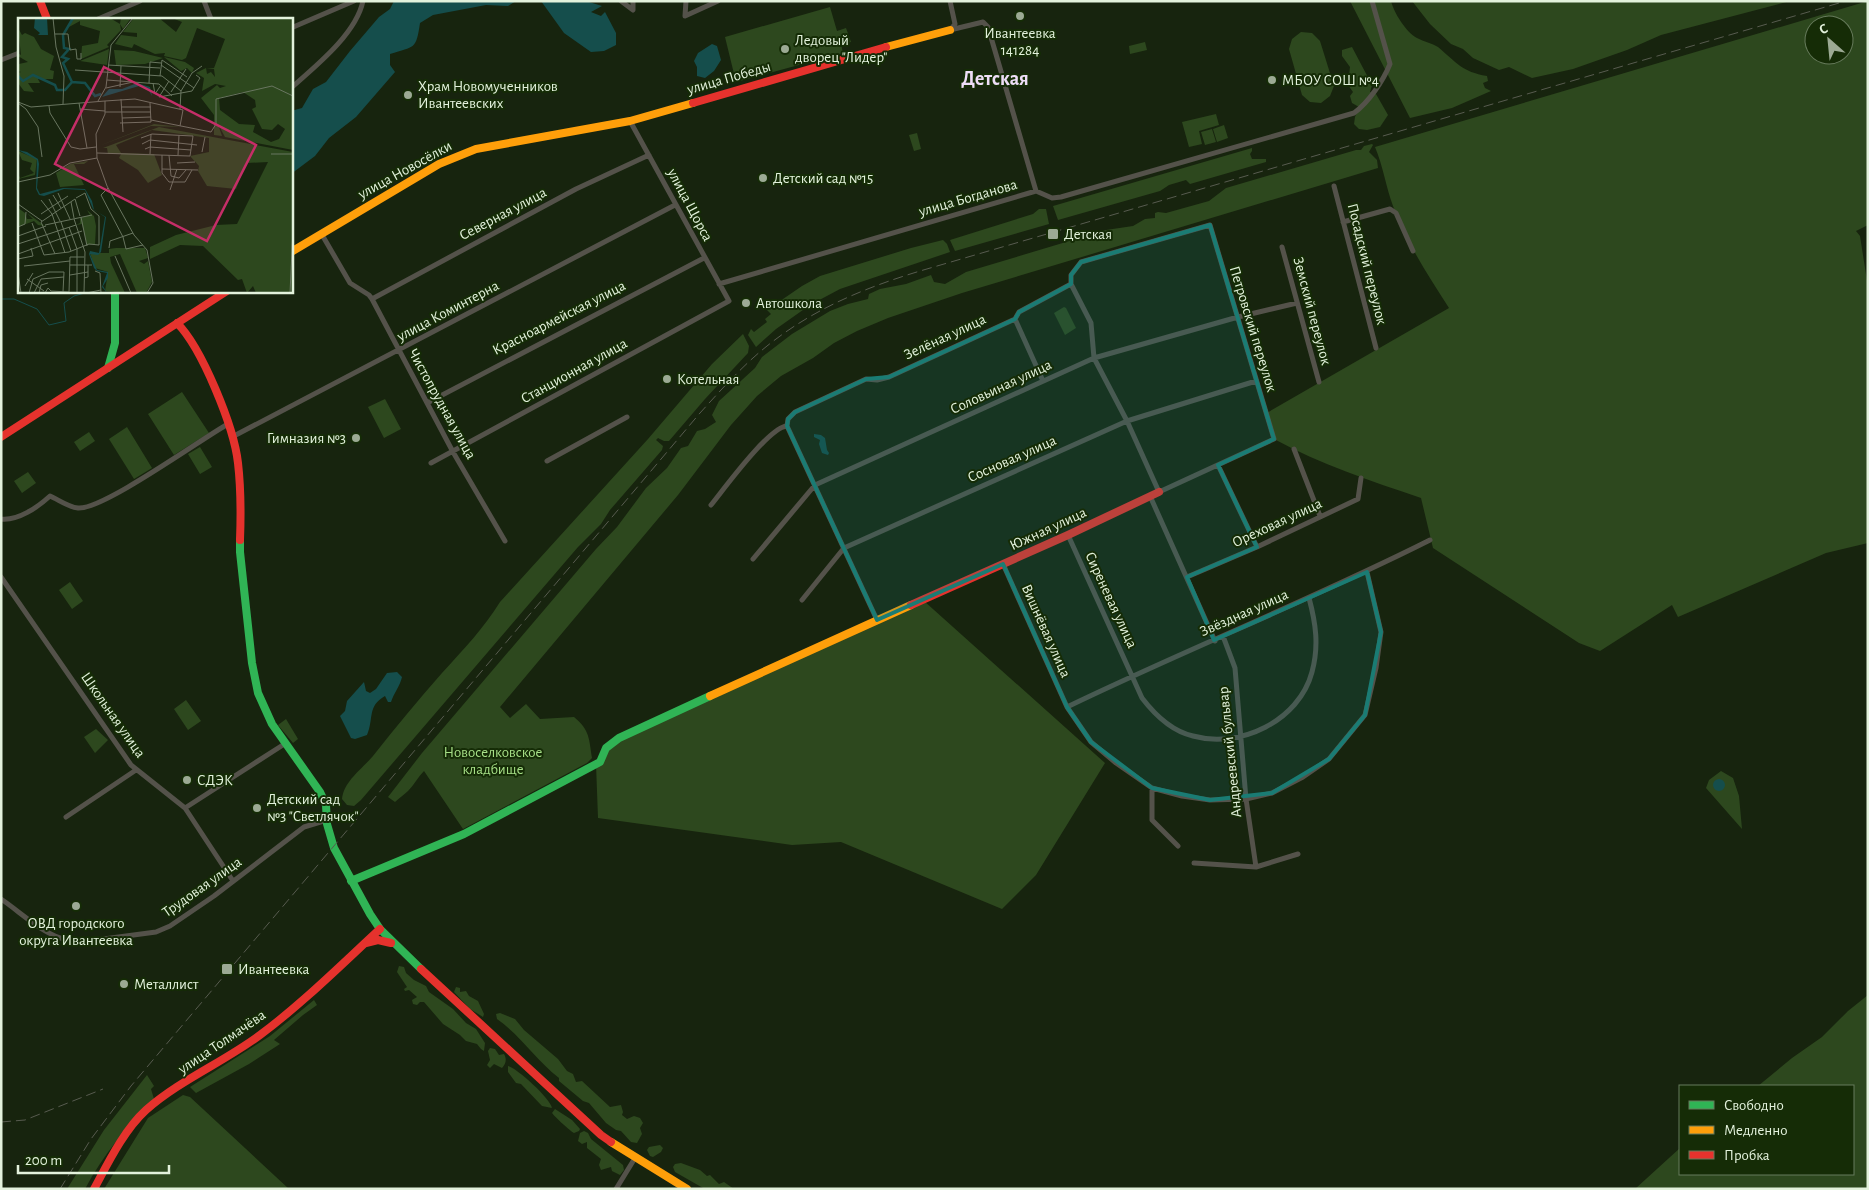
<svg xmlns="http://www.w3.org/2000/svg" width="1869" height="1190" font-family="'Alegreya Sans',sans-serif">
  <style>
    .green { fill: #2d481e; fill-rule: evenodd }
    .water { fill: #154e4c }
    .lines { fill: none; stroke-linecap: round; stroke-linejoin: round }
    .stream { stroke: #154e4c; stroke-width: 1 }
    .street { stroke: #54524a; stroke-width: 5 }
    .fast { stroke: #30b455; stroke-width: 8 }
    .slow { stroke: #ff9f0a; stroke-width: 8 }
    .jam { stroke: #e5322d; stroke-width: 8 }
    .rail { stroke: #575b4f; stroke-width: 1; stroke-dasharray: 10 5; stroke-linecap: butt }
    .marked { fill: #1a7c74; fill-opacity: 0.2; stroke: #1a7c74; stroke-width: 4; stroke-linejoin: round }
    .poi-dot { fill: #9caa94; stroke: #152c06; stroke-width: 2 }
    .labels { text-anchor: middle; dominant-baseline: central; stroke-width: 4; stroke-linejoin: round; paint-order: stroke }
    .poi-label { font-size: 15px; fill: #e3f2dc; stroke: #152c06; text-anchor: start }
    .street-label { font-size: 15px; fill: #e3f2dc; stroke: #152c06 }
    .park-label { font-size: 15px; fill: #a6df87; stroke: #152c06 }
    .district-label { font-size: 20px; font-weight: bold; fill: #eeddf7; stroke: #152c06 }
    .inset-river { fill: none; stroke: #154e4c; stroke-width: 2.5 }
    .inset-road { fill: none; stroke: #697660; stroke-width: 1 }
    .view { fill: #c52e68; fill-opacity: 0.15; stroke: #c52e68; stroke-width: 2.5 }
    .inset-edge { fill: none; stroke: #e3f2dc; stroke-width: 2.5 }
  </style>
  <rect width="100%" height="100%" fill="#17240e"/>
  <!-- green -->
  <path class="green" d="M1350,1H1391C1394,13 1406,32 1417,38C1424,42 1432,43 1438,47C1456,62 1462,72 1487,76L1488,81L1483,83L1485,88L1491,91L1452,108L1410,118Z
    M1412,1H1790L1661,35L1627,50L1573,69L1532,78L1509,67L1499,70L1473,58L1463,49L1451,44L1430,24Z
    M1868,1V225L1856,231L1860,236L1868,287V543L1826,553L1678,617L1672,605L1600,651L1579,643L1433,548L1421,498C1371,481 1320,464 1274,439L1265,414L1449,308C1427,274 1407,243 1393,206C1386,187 1383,166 1375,147ZM1814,25H1844V55H1814Z
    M830,7L837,31L846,28L851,42L841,44L843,53L736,82L725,37Z
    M1301,32L1312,33L1320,41L1334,86L1330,96L1321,103L1310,102L1302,95L1289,49L1292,39Z
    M1145,42L1147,50L1130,54L1129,46Z
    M1352,47L1372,85L1370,92L1376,94L1388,115L1380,127L1367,130L1359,129L1354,124L1355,117L1359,107L1352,103L1350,96L1353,92L1348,85L1350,67L1342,56V50Z
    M1216,114L1219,125L1199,131L1202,144L1189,147L1182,122Z
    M1224,125L1228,138L1217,142L1213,129Z
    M1212,129L1216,142L1205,145L1201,132Z
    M917,133L921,149L914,151L909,135Z
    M1372,144L1373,145L1369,152L1377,160L1378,168L962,293L888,318L857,331L834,343L813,358L781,376L757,396L731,425L678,495L500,707L510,718L526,704L540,719L574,717C590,730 589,739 592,758L587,763L463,829L424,771C418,777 414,785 408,791C404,795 399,798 395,802L388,797L422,753L596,549L617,527L646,488L667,468L681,448L688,446L697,431L705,429L716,422L712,415L719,401L755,368L762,357L792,334L830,311L848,304L868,299L869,294L880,289L906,284L931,275L934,282L945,284L966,272L1106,230L1133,226L1145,219L1155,218V213L1158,212L1166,213L1209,201L1226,188L1356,150H1361L1364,146Z
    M1252,148V151L1250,154L1252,159H1266V162L1190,184L1186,180L1169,185L1160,191L1058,220L1053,206Z
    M1039,209H1046L1049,224L955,251L950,240L1033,214Z
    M943,240L947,244L950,252L840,289L810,305L776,329L756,347L748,335L751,329L754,332L767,322L765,319L771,314L767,310L802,286L820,276L911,248Z
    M1064,307L1066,308L1076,328L1065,335L1054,313Z
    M743,334L749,346L748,353L705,399L669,441H664L658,438L656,440L663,446L662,450L610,510L601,524L578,547L361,800L354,806L347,805L342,799C344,781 362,769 373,756C395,728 418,700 442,673C463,650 484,628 500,602L648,439L712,364Z
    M182,392L209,433L174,455L148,414Z
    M385,399L401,429L384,438L368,407Z
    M127,427L152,468L134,479L109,439Z
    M89,432L95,441L80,451L74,442Z
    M200,447L212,467L200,474L188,454Z
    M28,472L36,483L22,493L14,481Z
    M70,582L83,601L72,609L59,590Z
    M924,601L1105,763L1036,875L1002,909L841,842L792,845L598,818L596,764L608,745L680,710L842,640Z
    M186,700L201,721L188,730L174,709Z
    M286,719L298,739L293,743L278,725Z
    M96,729L108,740L95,753L84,737Z
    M1721,771L1733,778L1739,796L1742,829L1706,788L1709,780Z
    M399,966L404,967L406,973L414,980L426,986L429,992L453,1009L466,1023L476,1029L485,1043L484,1051L481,1049L477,1044L466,1041L460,1035L443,1024L424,1002H420L417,1005L413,1004L412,1000L417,997L409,990L405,991L404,989L407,987L397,972Z
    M456,987L460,988V992L466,991L469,996L478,1001L484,1014L483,1017L470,1009L454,992Z
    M1868,995V1189H1635L1680,1148V1174H1853V1086H1758L1792,1058L1822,1037L1848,1011Z
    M314,1000L317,1005L303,1015L274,1040L280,1044L249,1064L196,1093L190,1087L270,1036Z
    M500,1013L515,1019L524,1030L558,1059L567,1071L573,1074L576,1082L582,1081L610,1107L621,1105L623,1112L622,1115L627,1119L634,1116L640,1118L643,1123L640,1128L642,1134L637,1143L631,1142L621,1131L616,1130L606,1123L589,1103L583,1101L559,1081V1078C536,1060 521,1036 497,1019L496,1014Z
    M490,1048L495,1049L499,1055L504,1054C507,1059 506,1064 502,1068L494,1064L490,1068L487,1065L490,1060L488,1051Z
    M508,1066C517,1068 551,1099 552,1108L542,1106L521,1084L516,1083L508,1072Z
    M147,1075L154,1086L151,1089L154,1099C127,1126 103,1155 85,1189H67L104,1130Z
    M183,1095L190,1097L289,1189H104L148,1118Z
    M555,1109L572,1120L580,1129L579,1131L574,1133C570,1131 555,1117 552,1113Z
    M584,1131L588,1133L591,1139L623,1165L624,1170L620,1175L612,1171L611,1167L601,1170L599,1165L601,1159L587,1148V1142L582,1144L578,1141L580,1133Z
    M660,1145L663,1148L661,1152L653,1157L650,1156L647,1150L649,1147Z
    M681,1163L700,1170L707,1176L710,1175L719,1184L724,1182L734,1189L703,1188L675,1172L673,1167L675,1164Z"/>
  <!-- water -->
  <path class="water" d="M394,1H516L508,6L486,5L433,15L420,23C416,50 415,46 390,54V65L395,72L356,117L329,138L315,156L291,174V111L302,108L313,89L326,82L350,51L379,17L390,9Z
    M541,1H586L602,6L591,12L601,16L605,12L616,33V45L604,51L591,52L564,33Z
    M712,44L717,46L721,60L714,71L705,78L697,76V67L694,61L698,53Z
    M814,434L821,435L825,438L827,450L829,453L828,455L822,453L819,444L820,440L814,437Z
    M397,672L402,677C400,686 394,693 391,702H388L385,696C367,706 374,719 367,735L355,739L351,738L340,716L345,711L347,701L364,682L366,691L370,693L376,689L387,673Z
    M1713 785a6 6 0 1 1 12 0a6 6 0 1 1-12 0Z"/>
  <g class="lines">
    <!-- stream -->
    <path class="stream" d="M1,299H14L37,309L49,325L66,321L64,303L74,296L92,291"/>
    <!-- street -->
    <path class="street" d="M204,1L211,19
      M621,1L633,10V1
      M686,1L685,16L718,1
      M98,19L140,1
      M291,28L354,1
      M950,30L983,22L988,27L1036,191
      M950,30L955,24L950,1
      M1,60L19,53
      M291,88C316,66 356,34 363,1
      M1334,186L1376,348
      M1343,222L1390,209L1396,213L1413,251
      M321,233L350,283L369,295L372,299L453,452L505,541
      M1282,247L1319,382
      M719,284L1036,191L1052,198L1061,197L1354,113C1369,102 1383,81 1390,64L1372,1
      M372,299L576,189L649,155
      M1015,319L1043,381
      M427,403L704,258
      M787,426L877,620
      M232,437L675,205
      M1294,449L1320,516
      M547,461L627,417
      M431,463L729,301L630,121
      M1218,465L1257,547
      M1150,496L1215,641
      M711,505C724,489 769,427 787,426L788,419L795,412L866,379L877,380L889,377L1015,319L1019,312L1071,284V275L1081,262L1210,225L1274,439L1159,492L1127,421L1094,358L1091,323L1071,284
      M1,519C18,521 38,507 50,496C59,500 68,507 78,508C103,510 201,439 228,424
      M1068,535L1142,698C1155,715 1171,731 1193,736C1240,749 1299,721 1312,672C1319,646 1316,624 1309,598
      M753,559L815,485L1094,358L1238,317L1297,303
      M1003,564L1067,707L1091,742L1116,763L1152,788L1182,796L1210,800L1246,799L1272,793L1303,777L1329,759L1365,715L1376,668L1381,632L1367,572
      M1,577L131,765L185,808L233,881
      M1187,577L1257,547L1358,499L1361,478
      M802,600L844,548L1127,421L1256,381
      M1223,636L1235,668L1246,799L1256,867
      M1067,707C1187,649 1311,600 1430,540
      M1152,788V820L1178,846
      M185,808L286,743
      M66,817L136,770
      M1194,863L1256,867L1298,854
      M1,899C26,916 50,942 81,942L156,932L170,926L214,896L304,827L327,820
      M616,1189L635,1158"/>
    <!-- fast -->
    <path class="fast" d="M108,368L115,343V291
      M240,540V552L252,663L258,693L272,724L320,792L326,805L327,824L334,848L370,914L380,929L421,969
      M351,881L464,834L600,762L606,748L619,738L710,696"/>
    <!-- slow -->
    <path class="slow" d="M886,47L950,30
      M291,252L439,164L476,149L630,121L693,103
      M710,696L911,605
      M611,1142L687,1189"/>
    <!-- jam -->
    <path class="jam" d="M40,1L47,19
      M693,103L886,47
      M177,323C202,348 234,427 238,463C241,489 241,514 240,540
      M1,437L227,291
      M911,605L1068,535L1159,492
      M366,943L378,940L391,943
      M421,969L601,1135L611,1142
      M94,1189C108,1163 124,1130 146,1110C180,1080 224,1062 260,1035C303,1003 341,965 380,929"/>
    <!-- rail -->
    <path class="rail" d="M1,1122L25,1120L103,1089
      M60,1189L91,1139L131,1086L700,413C721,390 742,366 767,346C813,309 864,288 920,271L1846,1"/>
  </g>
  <!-- marked area -->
  <path class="marked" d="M1210,225L1274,439L1218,465L1257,547L1187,577L1214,640L1367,572L1381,632L1365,715L1329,759L1272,793L1210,800L1152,788L1091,742L1067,707L1003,564L877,620L787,426L788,419L795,412L866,379L889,377L1015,319L1019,312L1071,284V275L1081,262Z"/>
  <!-- markers -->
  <g class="poi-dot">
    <circle cx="1020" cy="16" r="5"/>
    <circle cx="785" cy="49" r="5"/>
    <circle cx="1272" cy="80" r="5"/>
    <circle cx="408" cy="95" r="5"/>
    <circle cx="763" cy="178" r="5"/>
    <rect x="1047" y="228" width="12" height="12" rx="2.5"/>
    <circle cx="746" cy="303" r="5"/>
    <circle cx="667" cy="379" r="5"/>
    <circle cx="356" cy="438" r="5"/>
    <circle cx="187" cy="780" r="5"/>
    <circle cx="257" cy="808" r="5"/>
    <circle cx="76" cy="906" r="5"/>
    <rect x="221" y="963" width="12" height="12" rx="2.5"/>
    <circle cx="124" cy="984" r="5"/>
  </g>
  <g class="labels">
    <!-- poi labels -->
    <g class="poi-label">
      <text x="1020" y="33" text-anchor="middle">Ивантеевка<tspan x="1020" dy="17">141284</tspan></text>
      <text x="795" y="40">Ледовый<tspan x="795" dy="17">дворец "Лидер"</tspan></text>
      <text x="1282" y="80">МБОУ СОШ №4</text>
      <text x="418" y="86">Храм Новомученников<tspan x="418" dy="17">Ивантеевских</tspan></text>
      <text x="773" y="178">Детский сад №15</text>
      <text x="1064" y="234">Детская</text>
      <text x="756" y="303">Автошкола</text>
      <text x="677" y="379">Котельная</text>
      <text x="346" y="438" text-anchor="end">Гимназия №3</text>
      <text x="197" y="780">СДЭК</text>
      <text x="267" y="799">Детский сад<tspan x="267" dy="17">№3 "Светлячок"</tspan></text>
      <text x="76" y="923" text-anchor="middle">ОВД городского<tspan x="76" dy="17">округа Ивантеевка</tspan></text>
      <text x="238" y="969">Ивантеевка</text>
      <text x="134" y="984">Металлист</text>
    </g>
    <!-- street labels -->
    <g class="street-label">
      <text transform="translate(729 78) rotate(-16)">улица Победы</text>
      <text transform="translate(405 170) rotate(-29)">улица Новосёлки</text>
      <text transform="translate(968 198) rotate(-16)">улица Богданова</text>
      <text transform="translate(690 205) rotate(62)">улица Щорса</text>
      <text transform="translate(503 214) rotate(-28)">Северная улица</text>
      <text transform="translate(1367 264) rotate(76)">Посадский переулок</text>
      <text transform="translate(448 311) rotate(-28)">улица Коминтерна</text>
      <text transform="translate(1312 311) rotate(75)">Земский переулок</text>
      <text transform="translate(559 318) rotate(-27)">Красноармейская улица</text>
      <text transform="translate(1253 329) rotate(73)">Петровский переулок</text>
      <text transform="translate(945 337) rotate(-25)">Зелёная улица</text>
      <text transform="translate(574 371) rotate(-29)">Станционная улица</text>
      <text transform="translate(1001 387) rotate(-25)">Соловьиная улица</text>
      <text transform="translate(442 404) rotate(61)">Чистопрудная улица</text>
      <text transform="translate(1012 459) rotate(-24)">Сосновая улица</text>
      <text transform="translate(1277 523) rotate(-25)">Ореховая улица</text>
      <text transform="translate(1048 529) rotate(-25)">Южная улица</text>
      <text transform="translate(1111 600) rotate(65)">Сиреневая улица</text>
      <text transform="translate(1244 613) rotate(-24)">Звёздная улица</text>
      <text transform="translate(1046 631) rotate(66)">Вишнёвая улица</text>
      <text transform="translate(113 715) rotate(55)">Школьная улица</text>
      <text transform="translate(1230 752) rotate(-96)">Андреевский бульвар</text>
      <text transform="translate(202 887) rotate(-35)">Трудовая улица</text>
      <text transform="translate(222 1042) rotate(-34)">улица Толмачёва</text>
    </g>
    <!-- park labels -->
    <g class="park-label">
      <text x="493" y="752">Новоселковское<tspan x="493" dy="17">кладбище</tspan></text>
    </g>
    <!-- district labels -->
    <g class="district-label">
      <text x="995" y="79">Детская</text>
    </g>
  </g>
  <!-- overview -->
  <g transform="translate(18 18)">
    <rect width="275" height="275" fill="#17240e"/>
    <path d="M55,0H92L102,6L103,0H113L105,11L102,6L103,12L89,27L91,29L63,41L64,28L80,25L82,13L62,7V3L51,9ZM116,0H141L158,14L164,4L154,0H275V132L207,119L200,106L204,118L196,117V97L183,80L199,67L202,70L208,68L197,66L184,73L186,60L178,55L188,50L189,56L193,54L197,59L196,51L188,50H196L207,21L179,10L168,40L164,42L146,38L147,35L137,36L116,26L114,30L97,26L103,17L119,19V15L105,14ZM225,74L237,82L238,89L234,91L244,111L254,112L260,106L267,111L261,121L253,124L235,114L237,107L221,106L202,92L201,80ZM0,10L4,17L7,15L16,19L23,31L36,38L32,52L36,53L35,61H20L22,65H10L16,74L6,73L0,65V55L3,54L0,53L1,46L10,44L0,38V35L3,37ZM91,31L89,47L62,43ZM96,32L116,33L145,40L127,46L98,47ZM146,39L167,44L176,50L174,55L169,50L163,53ZM136,106L163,109L133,108L81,128ZM141,109L275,134V275H238L235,268L229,275L224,261L220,262L185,228L162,227L132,241V229L158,217L198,207L219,206L250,144L228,145L218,171L189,168L180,153L181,148L172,138L191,134V120L134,112L98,127L103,135L136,136L144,157L130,165L120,152L101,140L103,136H90L89,130H85ZM0,133L19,141L17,157L0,161V155L2,160L16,155L12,151L14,145L4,142ZM70,143L66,146H56L66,167L42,169L38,155L52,146ZM0,190L7,195L9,201H15L9,195L27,208L20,207L16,203L0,209ZM69,192L76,198L78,208L77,226L69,227L64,206L58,207L62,205V200L72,197ZM98,230H127L130,240L121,243L126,246L130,243L134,264L128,275H119L102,236L92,239L93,245L107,275L87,273L90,254L77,250L72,235H91V231Z" fill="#2d481e" fill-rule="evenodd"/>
    <path d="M17,0H29L30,17H20L22,15L16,10ZM119,65L132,69L134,78L130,71L121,68L84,79L91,71H104ZM0,132L9,134L20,141L21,146L19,170L22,176L45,170L67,171L74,183L76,192L88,199L83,234L80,237L72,236L79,252L90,254V260L85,268L89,275L84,269L89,255L79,253L76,250L71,236L72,233L81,235L87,199L75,191L67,172L46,171L26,178L21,177L18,171L19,142Z" fill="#154e4c"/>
    <path class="inset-river" d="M0,58L5,63L15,57L37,67L39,72H47L54,64L45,45L50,41L44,39L51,31L46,30L45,17L55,0M54,64L67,65L77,78L83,76"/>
    <path class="inset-road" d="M35,0L38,29L46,58L45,86M37,16H50L52,32L58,31L59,41H63V35M90,47L142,50M143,47L176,70M57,52L144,58L163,73L162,91M142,58L144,42L169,59M89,62L141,66L154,78M151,63L141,79L174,73L182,60L178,57M131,65L132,44L143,45M135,65L137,76L143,67M102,69L103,48M88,70L115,64M163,73L174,55L184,48M153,74L168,51M103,81L105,114M80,83L88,69L93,27L115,0M87,83L117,81L165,92L162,108M0,84L13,89L87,83V96L78,116L79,140L89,168L116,217L129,232L135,265L129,275M0,85L8,91L20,109L24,139M61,85L69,130M31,88L32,95L53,129L62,131L78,129M104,89H133M62,91L87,93M87,94H133M104,100L133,99M133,102L193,114L198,106V81L254,68L275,78M102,105L133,104L132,85M124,126L132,122L179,127M127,131L132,129L173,132M184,134L187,119M79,135L172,138L175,118L134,116L123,120M132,136L133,116M253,136H275M144,137V155L151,164H167L174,152M151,137L153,158L161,160L168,152M160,137L161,117M159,145L177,144M144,151L180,152M0,164L32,157L52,145L79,140M90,170L83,177L105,219M152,172L159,151M40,175L52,201M35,177L43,190M31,181L42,203M23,182L34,196L47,235M53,184L56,200M0,186L24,203M23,196L50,178M63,199L69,228M56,201L67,234L66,275M43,204L53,233M14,205L26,237L51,234L71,226L81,227V198L73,191L67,175L58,180M27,207L74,197M0,209L7,206L8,194M51,209L59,231V275M0,218L28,208M105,219L108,231L125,227M0,226L58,207M91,230L92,223L115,215M0,236L64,213M37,236L23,204L57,181L62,198M97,238L113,275M0,241L15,238L13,230M52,247H74M6,248L52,243M77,253L82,255L83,275M0,255L3,275M52,257L70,254M66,260L70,259V247M9,261L26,273M7,268L15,255M11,275L15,261L31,254H46L45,274M16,275L23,261L46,259M21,275L23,267L30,265M27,275L30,270L33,273L51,274M51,275L52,239H66M68,275L83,272M272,275L275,210"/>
    <path class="view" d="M86,49L238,127L189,223L37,146Z"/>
    <rect width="275" height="275" class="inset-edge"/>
  </g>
  <!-- border -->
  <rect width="1869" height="1190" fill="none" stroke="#e3f2dc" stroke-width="5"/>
  <!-- legend -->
  <rect x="1679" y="1085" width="175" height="90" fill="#152c06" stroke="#677b5c"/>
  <rect x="1689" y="1101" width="25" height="8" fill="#30b455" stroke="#677b5c"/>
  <text x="1724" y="1110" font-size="15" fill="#e3f2dc">Свободно</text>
  <rect x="1689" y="1126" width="25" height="8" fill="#ff9f0a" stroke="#677b5c"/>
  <text x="1724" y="1135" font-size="15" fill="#e3f2dc">Медленно</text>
  <rect x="1689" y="1151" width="25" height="8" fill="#e5322d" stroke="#677b5c"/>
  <text x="1724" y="1160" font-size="15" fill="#e3f2dc">Пробка</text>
  <!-- north arrow -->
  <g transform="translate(1829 40) rotate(333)"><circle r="24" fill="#152c06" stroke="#677b5c"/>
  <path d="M0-4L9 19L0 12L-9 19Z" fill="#9caa94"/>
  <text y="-8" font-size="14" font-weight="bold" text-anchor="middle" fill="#e3f2dc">С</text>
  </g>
  <!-- scale -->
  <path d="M18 1165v8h151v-8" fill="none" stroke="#e3f2dc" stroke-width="2.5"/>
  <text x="25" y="1165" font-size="15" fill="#e3f2dc" stroke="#152c06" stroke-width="4" paint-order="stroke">200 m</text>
</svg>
